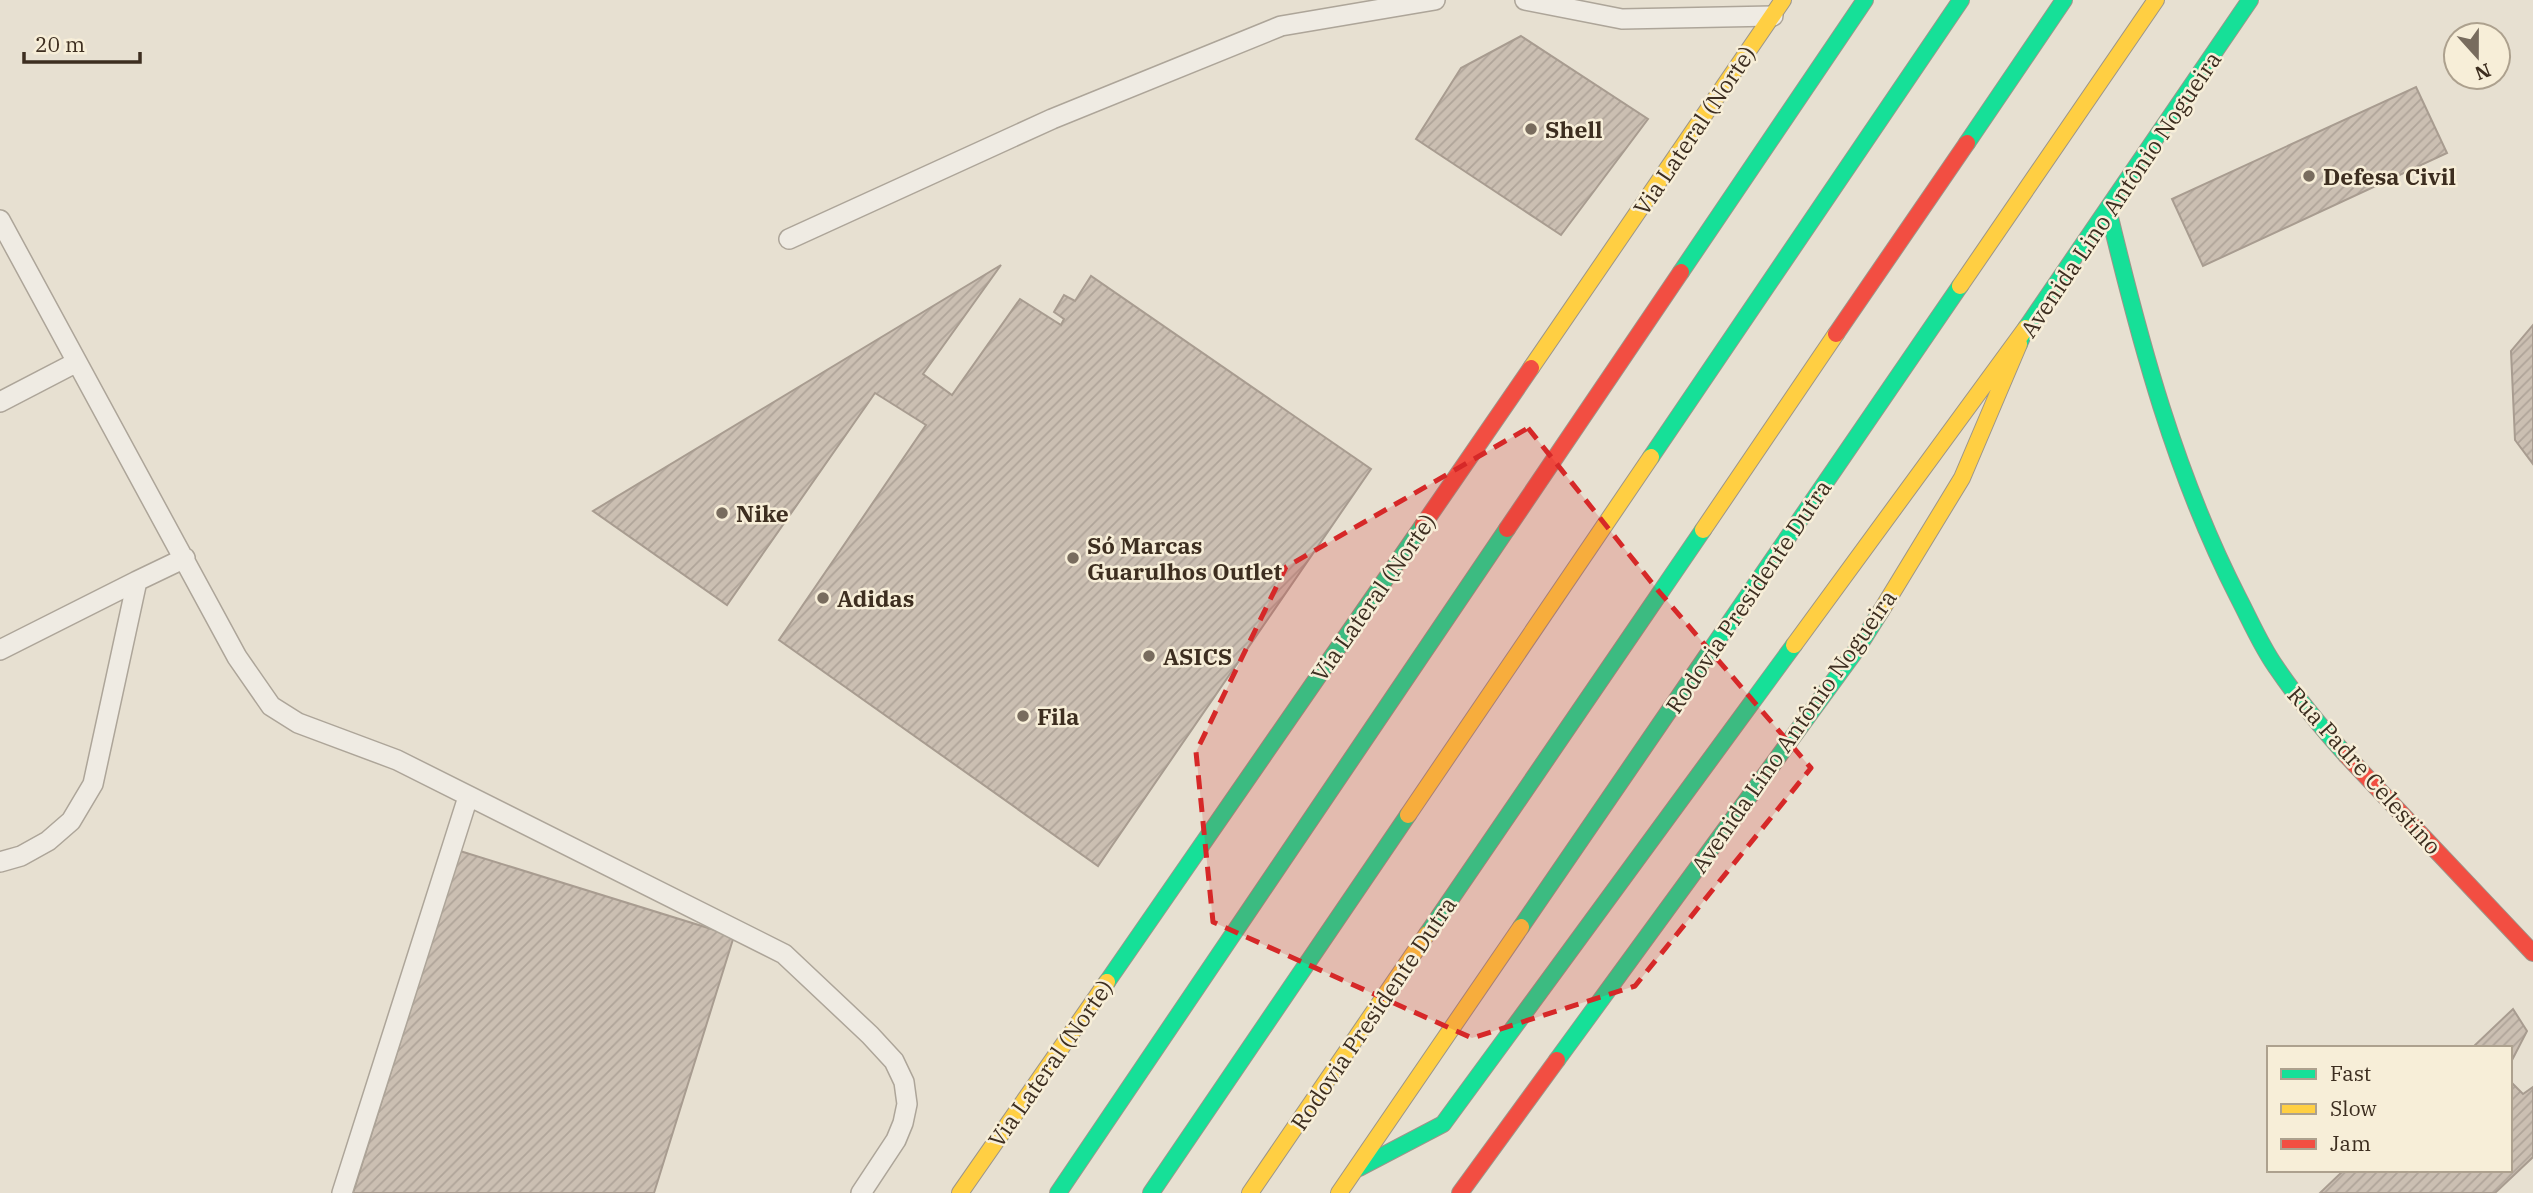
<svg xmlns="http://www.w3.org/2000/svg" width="2533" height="1193" font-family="'IBM Plex Serif',serif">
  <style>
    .building { fill: url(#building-hatch); stroke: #a89c90; stroke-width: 2 }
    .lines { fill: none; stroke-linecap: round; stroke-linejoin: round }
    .lane-casing { stroke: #ada599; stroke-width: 22 }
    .fast-casing { stroke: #9c958a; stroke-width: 18 }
    .slow-casing { stroke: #9c958a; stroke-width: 18 }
    .jam-casing { stroke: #9c958a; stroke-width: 18 }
    .lane { stroke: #efebe3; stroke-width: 19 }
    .fast { stroke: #16e098; stroke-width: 16 }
    .slow { stroke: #ffcf43; stroke-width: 16 }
    .jam { stroke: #f24e42; stroke-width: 16 }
    .marked { fill: #d62828; fill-opacity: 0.2; stroke: #d62828; stroke-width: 5; stroke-dasharray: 14 9; stroke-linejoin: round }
    .poi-dot { fill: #786c5e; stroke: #f7eed8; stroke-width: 2.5 }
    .labels { text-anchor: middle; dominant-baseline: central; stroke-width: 5; stroke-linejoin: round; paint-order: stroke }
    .poi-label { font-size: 23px; font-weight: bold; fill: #3d2e20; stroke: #f7eed8; text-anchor: start }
    .street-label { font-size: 23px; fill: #3d2e20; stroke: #f7eed8 }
  </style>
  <defs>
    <pattern id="building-hatch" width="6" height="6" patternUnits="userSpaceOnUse" patternTransform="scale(1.75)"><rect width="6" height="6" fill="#cbbfb2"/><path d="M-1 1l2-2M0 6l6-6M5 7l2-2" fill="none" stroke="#afa499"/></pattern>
  </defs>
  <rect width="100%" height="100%" fill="#e7e0d1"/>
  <!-- building -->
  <path class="building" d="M1521,36L1648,119L1561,235L1416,139L1461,68Z
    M2416,87L2447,153L2203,266L2172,199Z
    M1001,265L923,374L952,395L1020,299L1061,325L1064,319L1054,312L1064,295L1075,301L1091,276L1371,469L1098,866L779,640L926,425L875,393L727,605L593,511Z
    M2533,325V464L2515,440L2511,351Z
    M460,851L734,936L654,1193H353Z
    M2513,1009L2527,1031L2510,1064V1048H2472Z
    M2510,1081L2523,1094L2533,1087V1157L2495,1193H2320L2344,1170H2510Z"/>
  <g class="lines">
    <!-- lane casing -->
    <g class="lane-casing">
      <path id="lane" d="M1525,0L1622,19L1773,16
        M0,220L237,657L271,706L298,723L397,760L784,954L870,1035L894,1061L904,1082L907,1104L903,1123L896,1140L861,1193
        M789,239L1052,119L1281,26L1435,0
        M0,402L77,362
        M0,650L137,581
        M0,862L21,856L48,841L71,821L93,784L137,581L185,558
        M342,1193L468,797"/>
    </g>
    <!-- fast casing -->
    <g class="fast-casing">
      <path id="fast" d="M1967,143L2064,0
        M2108,209C2140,342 2175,474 2238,597C2250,620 2261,646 2276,667C2297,698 2321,727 2346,755
        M1681,272L1865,0
        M2019,344L2026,328L2250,0
        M1651,457L1961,0
        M1521,927L1960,286
        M1427,934L1703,530
        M1107,982L1423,525
        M1557,1060L1857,649L1881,611
        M1359,1168L1443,1124L1794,645
        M1058,1193L1507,529
        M1151,1193L1408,815"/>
    </g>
    <!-- slow casing -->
    <g class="slow-casing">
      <path id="slow" d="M1960,286L2156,0
        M1531,368L1783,0
        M1703,530L1836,334
        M1881,611L1962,478L2019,344
        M1794,645L2026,328
        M1408,815L1651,457
        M960,1193L1107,982
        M1250,1193L1427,934
        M1339,1193L1521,927"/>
    </g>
    <!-- jam casing -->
    <g class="jam-casing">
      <path id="jam" d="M1836,334L1967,143
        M1423,525L1531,368
        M1507,529L1681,272
        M2346,755L2533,953
        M1460,1193L1557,1060"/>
    </g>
    <!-- lane -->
    <use href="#lane" class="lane"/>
    <!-- fast -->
    <use href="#fast" class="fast"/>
    <!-- slow -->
    <use href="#slow" class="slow"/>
    <!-- jam -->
    <use href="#jam" class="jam"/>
  </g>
  <!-- marked area -->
  <path class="marked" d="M1528,428L1656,588L1811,768L1635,986L1472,1038L1213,922L1196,752L1286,567Z"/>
  <!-- markers -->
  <g class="poi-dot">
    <circle cx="1531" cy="129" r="7"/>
    <circle cx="2309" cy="176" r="7"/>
    <circle cx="722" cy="513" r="7"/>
    <circle cx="1073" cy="558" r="7"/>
    <circle cx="823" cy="598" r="7"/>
    <circle cx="1149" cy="656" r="7"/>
    <circle cx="1023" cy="716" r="7"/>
  </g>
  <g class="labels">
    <!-- poi labels -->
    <g class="poi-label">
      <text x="1545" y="129">Shell</text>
      <text x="2323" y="176">Defesa Civil</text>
      <text x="736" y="513">Nike</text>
      <text x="1087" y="545">Só Marcas<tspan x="1087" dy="26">Guarulhos Outlet</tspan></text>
      <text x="837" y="598">Adidas</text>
      <text x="1163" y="656">ASICS</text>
      <text x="1037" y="716">Fila</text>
    </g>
    <!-- street labels -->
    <g class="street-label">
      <text transform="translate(1694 130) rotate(-56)">Via Lateral (Norte)</text>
      <text transform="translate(2120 194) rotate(-56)">Avenida Lino Antônio Nogueira</text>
      <text transform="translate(1748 596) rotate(-56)">Rodovia Presidente Dutra</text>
      <text transform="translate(1373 597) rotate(-55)">Via Lateral (Norte)</text>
      <text transform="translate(1793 731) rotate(-55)">Avenida Lino Antônio Nogueira</text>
      <text transform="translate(2365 770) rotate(48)">Rua Padre Celestino</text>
      <text transform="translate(1373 1013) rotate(-56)">Rodovia Presidente Dutra</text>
      <text transform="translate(1050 1063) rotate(-55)">Via Lateral (Norte)</text>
    </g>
  </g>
  <!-- legend -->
  <rect x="2267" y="1046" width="245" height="126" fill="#f7eed8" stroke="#ada18e" stroke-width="2"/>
  <rect x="2281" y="1069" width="35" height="10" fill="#16e098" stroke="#ada18e" stroke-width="2"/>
  <text x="2330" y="1081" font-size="21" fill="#3d2e20">Fast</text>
  <rect x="2281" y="1104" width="35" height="10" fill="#ffcf43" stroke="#ada18e" stroke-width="2"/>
  <text x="2330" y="1116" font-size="21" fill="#3d2e20">Slow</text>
  <rect x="2281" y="1139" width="35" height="10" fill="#f24e42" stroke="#ada18e" stroke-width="2"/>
  <text x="2330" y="1151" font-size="21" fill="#3d2e20">Jam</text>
  <!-- north arrow -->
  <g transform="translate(2477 56) rotate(159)"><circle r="33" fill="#f7eed8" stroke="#ada18e" stroke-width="2"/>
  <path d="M0-5L12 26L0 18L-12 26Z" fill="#786c5e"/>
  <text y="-10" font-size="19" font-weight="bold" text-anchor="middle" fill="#3d2e20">N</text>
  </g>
  <!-- scale -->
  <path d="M24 52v10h116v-10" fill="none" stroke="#3d2e20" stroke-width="3.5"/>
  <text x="35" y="52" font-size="21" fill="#3d2e20" stroke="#f7eed8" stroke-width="5" paint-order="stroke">20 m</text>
</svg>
